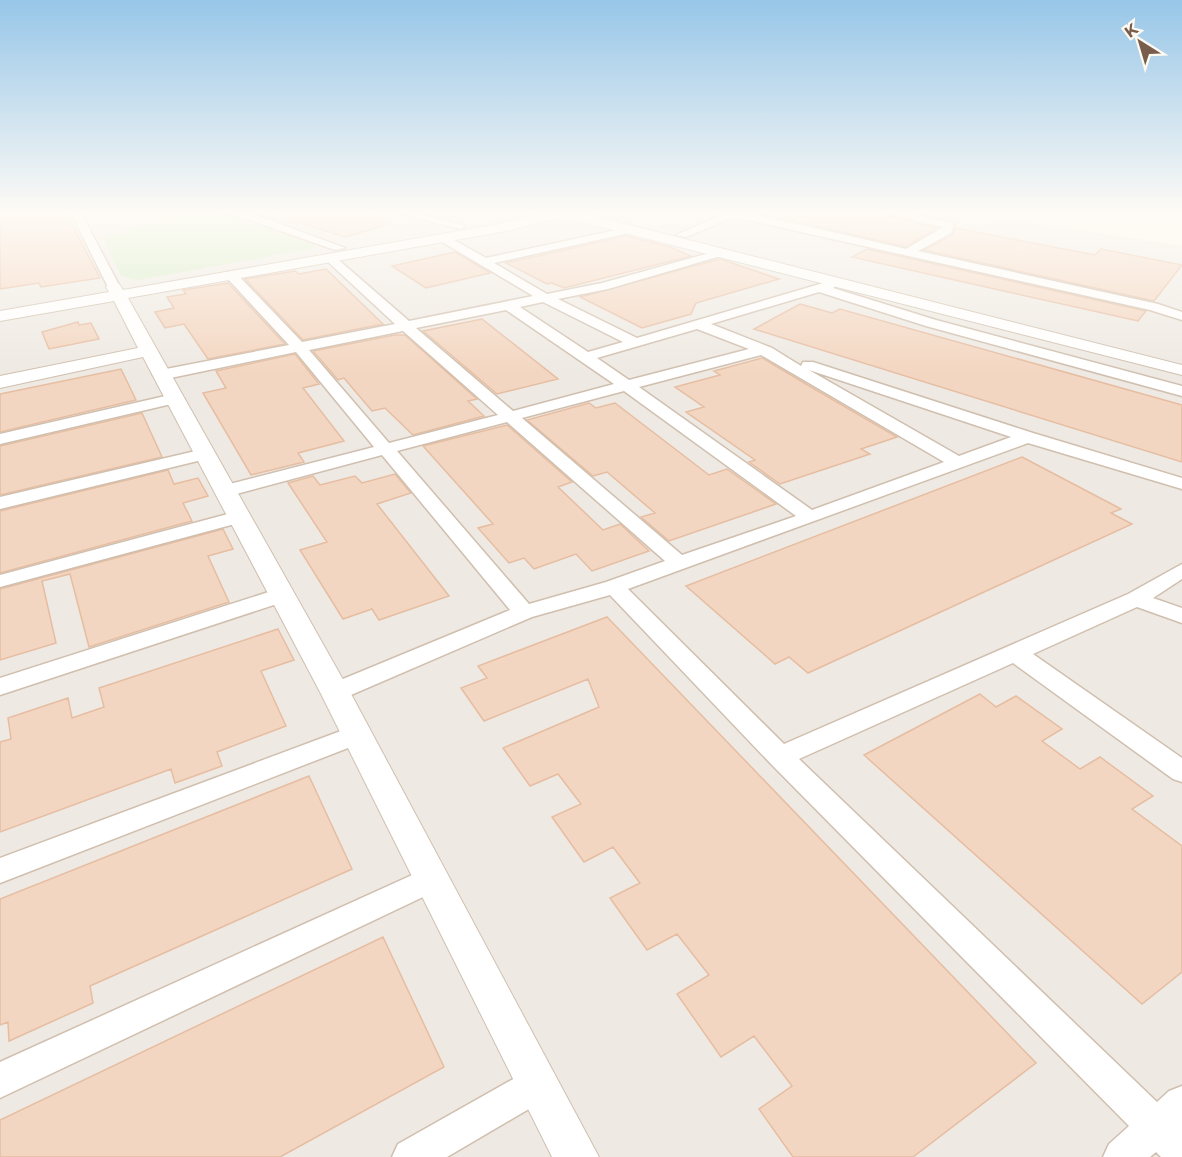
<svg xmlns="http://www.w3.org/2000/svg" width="1182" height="1157" font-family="Montserrat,sans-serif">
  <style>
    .industrial { fill: #eee9e3 }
    .green { fill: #d5ecc7 }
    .building { fill: #f3d6c1; stroke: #e6bda1; stroke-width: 1.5 }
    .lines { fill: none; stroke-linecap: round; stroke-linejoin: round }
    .minor-casing { stroke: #d0bfae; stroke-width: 3 }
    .tertiary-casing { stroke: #d0bfae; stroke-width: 2 }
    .minor { fill: #fff; fill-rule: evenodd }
    .tertiary { fill: #fff; fill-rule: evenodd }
  </style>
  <rect width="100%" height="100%" fill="#fdf6ea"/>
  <!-- industrial -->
  <path class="industrial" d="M0,211H961L1182,246V1157H0Z"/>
  <!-- green -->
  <path class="green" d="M191,211L226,214L315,244L311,249L138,280L121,276L106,245V237Z"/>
  <!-- building -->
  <path class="building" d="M0,211H65L100,278L41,287L39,283L0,289Z
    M273,211H367L389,224L345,237L272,214Z
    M783,211H879L882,215L937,228L906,247L783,218Z
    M955,228L1095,255L1101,249L1182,265L1154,301L924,250L952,235Z
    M627,236L670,247L691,256L564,288L552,283L547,284L506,263Z
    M867,249L1146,311L1138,321L852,257Z
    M455,252L490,273L426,288L392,266Z
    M720,259L779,279L696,303L691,314L642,328L580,297Z
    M326,269L383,324L303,340L245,279L295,271L299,274Z
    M228,283L285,344L208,359L184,324L165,328L155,312L174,308L167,297L186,294L183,290Z
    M800,304L832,313L840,309L1182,405V462L754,329Z
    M482,319L558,379L497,394L423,331Z
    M78,322L79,325L91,323L99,339L49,349L42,332Z
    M395,335H405L477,399L468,401L484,416L413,435L385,408L372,411L344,378L338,380L313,351Z
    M295,354L319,384L303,388L344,441L298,453L304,462L251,475L203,393L226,388L216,371Z
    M762,358L811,387L897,437L861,449L870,454L780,484L749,462L755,460L686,412L704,407L675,387L720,375L714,371Z
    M121,369L136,400L0,432V394Z
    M589,403L596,408L615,403L709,475L727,469L776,504L669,541L641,517L655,513L607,472L593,476L527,420Z
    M142,413L162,457L0,495V446Z
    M507,425L572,482L558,487L603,530L620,524L649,551L592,571L576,554L534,569L524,558L509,563L478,528L493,524L423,446Z
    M1022,457L1121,509L1111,513L1132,524L808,673L789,657L775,664L686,586Z
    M168,470L174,484L198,478L208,496L183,503L192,521L0,573V511Z
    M395,474L411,493L377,504L449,596L379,620L372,609L343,619L300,550L327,542L288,483L313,476L320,485L355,476L362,483Z
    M223,529L233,549L208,556L229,602L89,647L70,574L42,581L56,643L0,660V589Z
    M607,617L1036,1063L913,1157H793L759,1109L792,1086L754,1036L721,1057L677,994L709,975L677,934L647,950L610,898L640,883L613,847L584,862L552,817L581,804L558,774L530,786L503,748L599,707L588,679L484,721L461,688L487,678L478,666Z
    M278,629L294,660L261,671L286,726L217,752L222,766L175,783L171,769L0,832V742L11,739L8,718L68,698L72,718L104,707L99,688Z
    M980,694L996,707L1016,696L1062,729L1042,741L1080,769L1100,757L1153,796L1132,809L1182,846V972L1142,1004L864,755Z
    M309,776L352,869L90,986L93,1003L9,1041L8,1022L0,1025V899Z
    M383,937L444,1067L280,1157H0V1120Z"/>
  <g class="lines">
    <!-- minor casing -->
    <g class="minor-casing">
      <path id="minor" d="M70,211H80L120,287L118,290L114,291L108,287Z
        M210,211L253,214L345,248L335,250L247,219Z
        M391,211H408L465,226L460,229Z
        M715,211H741L906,249L943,227L883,213L882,211H899L949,222L954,225L951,233L918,251L1158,304L1182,312V320L1150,310L734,217L686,237L676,235L722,215Z
        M630,227L634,228V232L494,263L547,294L602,283L720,250L726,253L724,255L608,289L558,299L637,338L830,281L836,285L833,288L936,320L1182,386V396L926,326L819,292L711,324L772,348L801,366L803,362H813L1033,433L1182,478V489L1028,443L628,589L784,744L1128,594L1182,564V579L1153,598L1182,608V623L1137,607L1033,654L1182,758V782L1173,779L1013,663L799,759L1157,1102L1169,1091L1182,1086V1157H1161L1156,1152L1150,1157H1103L1109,1144L1129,1126L771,764L610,595L532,617L344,698L335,700L326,698L323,692L326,686L510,610L382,455L225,497L218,495L216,491L218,487L374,447L296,352L161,380L153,375L161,370L289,345L227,278V272H235L302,342L395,324L326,260V256H334L409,321L533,296L439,240V236H447L486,258ZM543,302L623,342L588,352L520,307ZM506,310L614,384L513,411L416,328ZM697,329L749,349L629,380L597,358ZM403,331L498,415L389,443L309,350ZM761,355L944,462L812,510L639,387ZM809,370L1011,437L959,456ZM624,391L796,516L682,555L522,418ZM507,422L665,561L606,582L529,604L397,451Z
        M174,394L180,396L182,399L180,402L0,444V434Z
        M204,449L210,450L213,454L210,458L0,509V497Z
        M239,511L249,517L246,521L0,587V575Z
        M281,588L289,590L292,595L289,600L0,695V678Z
        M357,725L366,727L370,734L366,741L0,883V858Z
        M432,866L442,870L447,879L442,888L0,1098V1062Z
        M538,1065L551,1070L556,1083L551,1096L447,1157H392L398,1144Z"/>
    </g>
    <!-- tertiary casing -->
    <g class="tertiary-casing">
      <path id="tertiary" d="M549,211H574L1182,365V375L562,217L511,230L128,298L350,692L599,1157H552L320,692L143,357L0,388V376L138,348L114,301L0,321V311L109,292L106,287L114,282L119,284L123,290L510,222Z"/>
    </g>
    <!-- minor -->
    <use href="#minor" class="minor"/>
    <!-- tertiary -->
    <use href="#tertiary" class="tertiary"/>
  </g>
  <!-- sky -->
  <linearGradient id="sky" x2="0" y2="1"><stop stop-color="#97c6e8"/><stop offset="0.57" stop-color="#fefbf6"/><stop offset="1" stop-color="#fefbf6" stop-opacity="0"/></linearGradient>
  <rect width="1182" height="373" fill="url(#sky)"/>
  <!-- north arrow -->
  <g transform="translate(1140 42) rotate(323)" stroke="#fffaf1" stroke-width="4.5" paint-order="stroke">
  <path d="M0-4.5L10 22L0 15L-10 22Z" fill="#795d4c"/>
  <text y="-9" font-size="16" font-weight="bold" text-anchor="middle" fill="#795d4c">K</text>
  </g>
</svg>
